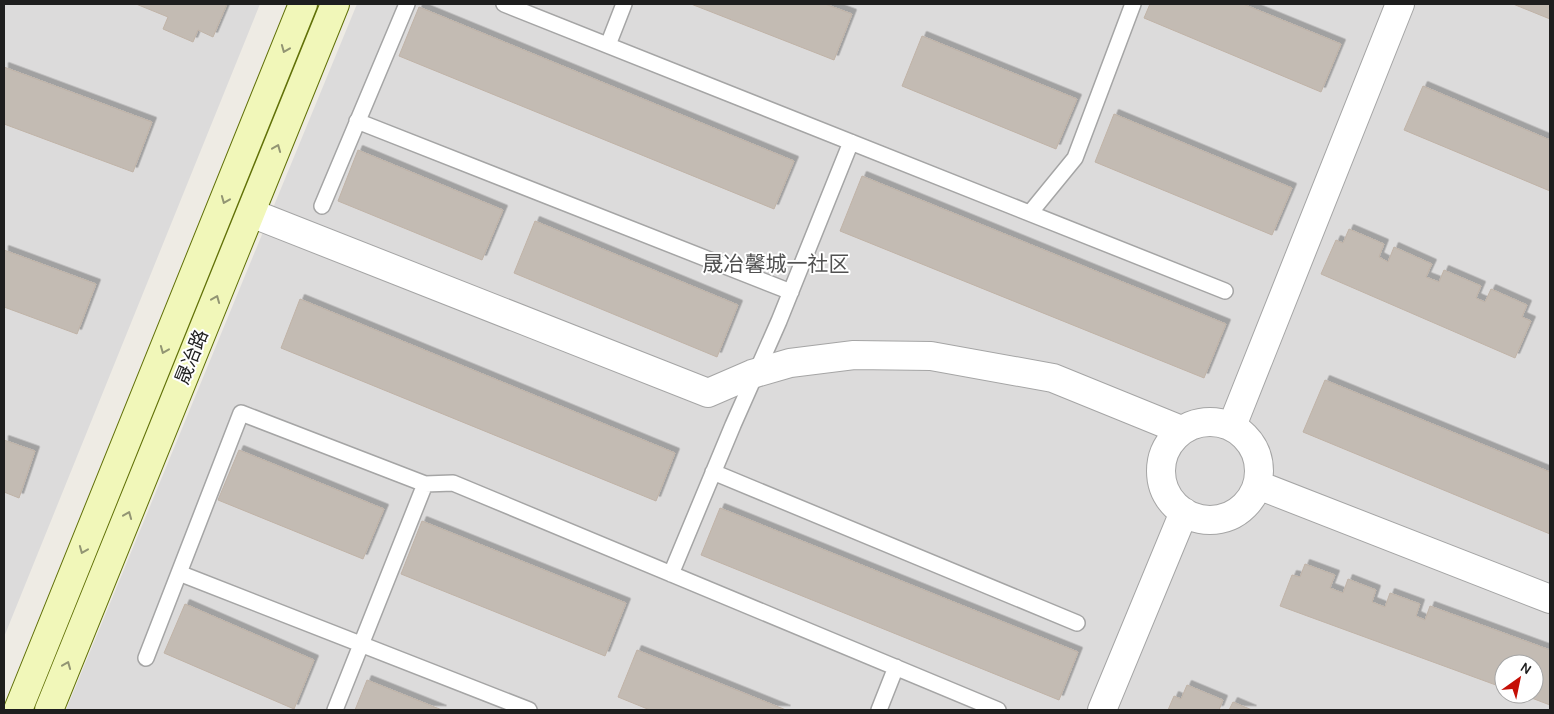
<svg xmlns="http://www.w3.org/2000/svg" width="1554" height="714" font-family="Karla,'Noto Sans SC',sans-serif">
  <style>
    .residential { fill: #dcdbdb; fill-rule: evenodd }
    .building { fill: #c3bbb3; stroke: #c0b3a7; filter: url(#shadow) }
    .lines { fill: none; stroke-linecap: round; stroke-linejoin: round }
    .lane-casing { stroke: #a5a5a5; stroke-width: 18 }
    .street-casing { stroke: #a5a5a5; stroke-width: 30 }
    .secondary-casing { stroke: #617108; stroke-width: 30 }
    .lane { stroke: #fff; stroke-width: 15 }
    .street { stroke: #fff; stroke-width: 28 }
    .secondary { stroke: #f1f7b9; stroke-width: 28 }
    .oneway { stroke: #929573 }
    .labels { text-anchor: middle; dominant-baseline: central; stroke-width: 4; stroke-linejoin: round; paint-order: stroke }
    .street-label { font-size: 19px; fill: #1e1e1e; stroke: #fff }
    .quarter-label { font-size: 21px; fill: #515151; stroke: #fff }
  </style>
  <defs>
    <filter id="shadow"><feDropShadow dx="4.5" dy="-4.5" stdDeviation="0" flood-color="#0004"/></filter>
  </defs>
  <rect width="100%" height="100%" fill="#eeebe4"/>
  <!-- residential -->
  <path class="residential" d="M4,4H260L4,637Z
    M357,4H1550V710H66ZM1504,664H1534V694H1504Z"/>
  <!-- building -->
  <path class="building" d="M136,4H227L213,37L198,30L193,42L163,29L168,17Z
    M691,4H825L852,14L834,60Z
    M1150,4H1243L1341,44L1321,92L1144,18Z
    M1513,4H1550V19Z
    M419,7L794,161L774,209L399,56Z
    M922,36L1077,99L1056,149L902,86Z
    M4,67L152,122L133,172L4,124Z
    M1423,86L1550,140V191L1404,130Z
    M1114,114L1292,188L1272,235L1095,162Z
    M358,150L503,210L482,260L338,201Z
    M862,176L1226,324L1204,378L840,231Z
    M535,221L738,305L717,357L514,273Z
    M1349,229L1384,244L1379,257L1388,262L1394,247L1432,264L1426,277L1439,282L1444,270L1481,286L1476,298L1485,302L1491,289L1527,305L1522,317L1531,321L1515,358L1321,274L1336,240L1343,243Z
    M4,250L96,284L77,334L4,307Z
    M300,299L675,453L656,501L281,348Z
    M1325,380L1550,472V534L1303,432Z
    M4,440L35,451L19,498L4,492Z
    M239,450L384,509L363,559L218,500Z
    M720,508L1078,652L1059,700L701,555Z
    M422,521L626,603L605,656L401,574Z
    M1305,564L1335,575L1330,588L1343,593L1348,579L1376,590L1372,602L1385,607L1390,593L1420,604L1416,616L1425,620L1430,606L1550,650V705L1521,694H1534V664H1504V688L1280,606L1292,575L1300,577Z
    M185,604L314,660L294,709L164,653Z
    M637,650L786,710H650L618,697Z
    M367,680L442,710H355Z
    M1187,685L1223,700L1219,710H1168L1174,696L1181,699Z
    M1233,702L1252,710H1229Z"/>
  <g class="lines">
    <!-- lane casing -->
    <g class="lane-casing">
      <path id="lane" d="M504,4L1225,291
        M608,45L624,4
        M357,121L791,292
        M322,206L407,4
        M1030,213L1075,158L1133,4
        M713,472L1077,623
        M179,573L529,710
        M671,574L733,425L779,321L851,142
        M146,658L241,413L425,484L453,483L998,710
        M335,710L425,484
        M879,710L896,667"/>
    </g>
    <!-- street casing -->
    <g class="street-casing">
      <path id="street" d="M251,213L708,393L752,374L790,363L854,355L931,356L1053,378L1181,430
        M1161 471a49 49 0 1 1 98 0a49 49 0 1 1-98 0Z
        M1232,426L1400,4
        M1258,485L1550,599
        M1102,710L1184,512"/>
    </g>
    <!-- secondary casing -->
    <g class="secondary-casing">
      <path id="secondary" d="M18,710L303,4
        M49,710L335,4"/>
    </g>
    <!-- lane -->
    <use href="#lane" class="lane"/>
    <!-- street -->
    <use href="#street" class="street"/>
    <!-- secondary -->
    <use href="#secondary" class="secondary"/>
  </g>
  <!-- one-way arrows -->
  <defs><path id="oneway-chevron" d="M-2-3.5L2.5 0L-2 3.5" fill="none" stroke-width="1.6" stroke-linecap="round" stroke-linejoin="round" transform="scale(1.25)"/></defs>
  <g class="oneway">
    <use href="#oneway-chevron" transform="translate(285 49) rotate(112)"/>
    <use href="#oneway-chevron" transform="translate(277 148) rotate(-68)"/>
    <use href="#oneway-chevron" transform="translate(225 200) rotate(112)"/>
    <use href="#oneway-chevron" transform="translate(216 299) rotate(-68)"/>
    <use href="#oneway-chevron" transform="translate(164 350) rotate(112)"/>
    <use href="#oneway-chevron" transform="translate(128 515) rotate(-68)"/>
    <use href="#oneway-chevron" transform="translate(83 550) rotate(112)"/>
    <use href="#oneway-chevron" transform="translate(67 665) rotate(-68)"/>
  </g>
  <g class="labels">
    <!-- street labels -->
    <g class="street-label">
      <text transform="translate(192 357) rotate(-68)">晟冶路</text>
    </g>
    <!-- quarter labels -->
    <g class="quarter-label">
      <text x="776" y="264">晟冶馨城一社区</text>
    </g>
  </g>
  <!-- border -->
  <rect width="1554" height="714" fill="none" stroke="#1e1e1e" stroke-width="10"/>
  <!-- north arrow -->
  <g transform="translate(1519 679) rotate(33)"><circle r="24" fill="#ffffff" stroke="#a5a5a5"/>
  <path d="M0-4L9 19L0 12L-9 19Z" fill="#c50f06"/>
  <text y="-8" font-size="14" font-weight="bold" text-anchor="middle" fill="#1e1e1e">N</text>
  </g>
</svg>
